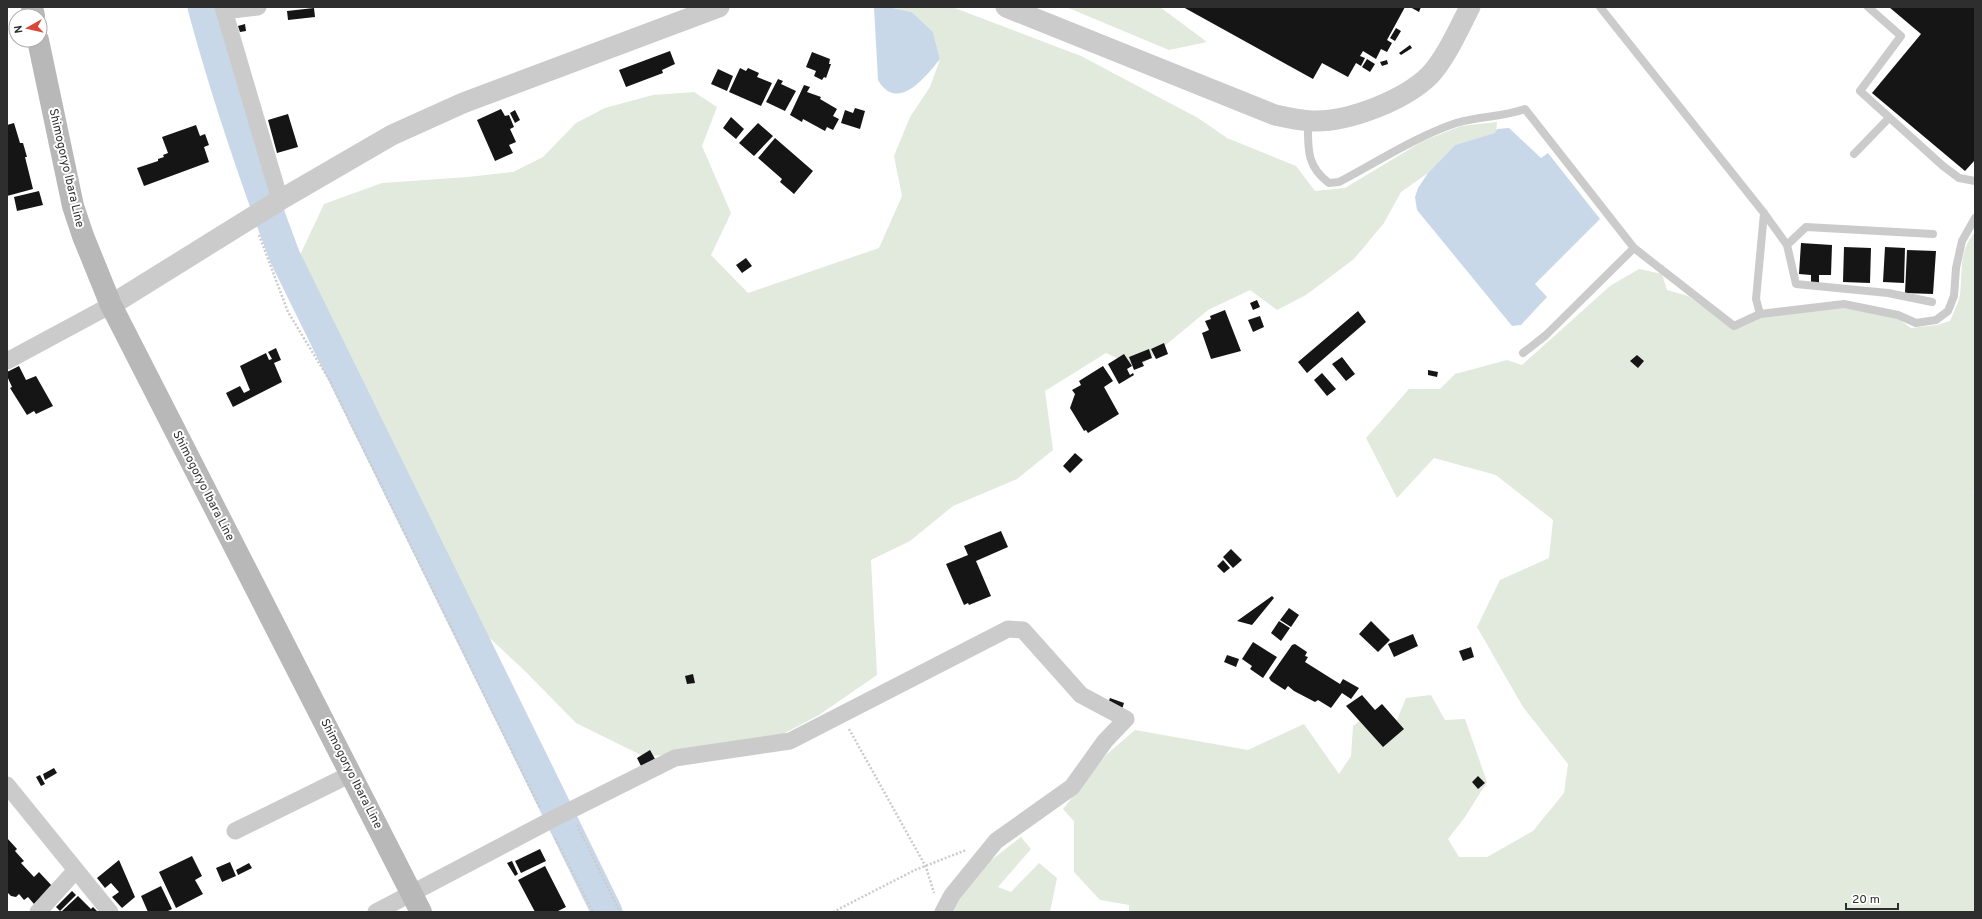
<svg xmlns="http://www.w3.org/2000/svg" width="1982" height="919" font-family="Overpass,sans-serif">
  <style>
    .green { fill: #e1eadc }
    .water { fill: #c9d8e9 }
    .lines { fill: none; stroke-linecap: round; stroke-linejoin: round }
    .river { stroke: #c9d8e9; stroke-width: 31 }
    .building { fill: #151515 }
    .path { stroke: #cbcbcb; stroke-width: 2.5; stroke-dasharray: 2 2; stroke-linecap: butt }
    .service { stroke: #cbcbcb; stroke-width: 8 }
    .minor { stroke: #cbcbcb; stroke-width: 17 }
    .tertiary { stroke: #cbcbcb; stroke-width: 21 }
    .secondary { stroke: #b8b8b8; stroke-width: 22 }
    .labels { text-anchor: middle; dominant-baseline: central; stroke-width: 4; stroke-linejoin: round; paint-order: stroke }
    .street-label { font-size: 12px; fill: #2e2e2e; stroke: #fff }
  </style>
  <rect width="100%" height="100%" fill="#fff"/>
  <!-- green -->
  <path class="green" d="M887,7H952L1081,56L1198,118L1227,138L1296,166L1315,191L1345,188L1423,141L1461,126L1497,122L1496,133L1455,145L1428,173L1401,192L1384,223L1354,259L1306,295L1277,310L1250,290L1208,310L1138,368L1106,353L1045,391L1053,450L1017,479L953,506L910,541L871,560L877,675L819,715L766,743L645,757L576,723L524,670L482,631L398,478L299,277L300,255L324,204L382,183L468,177L513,172L543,157L576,123L605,108L653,95L694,92L717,107L702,146L731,213L711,255L748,293L879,248L902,196L894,156L910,117L930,87L940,59L933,32L912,12Z
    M1066,7H1160L1207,42L1169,50Z
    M1975,232V491L1973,492L1975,494V912H1129V905L1100,900L1074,872V821L1063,809L1106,755L1135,730L1248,750L1304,724L1339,774L1351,756L1353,726L1372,711L1389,732L1397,720L1406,698L1431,695L1445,720L1465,719L1487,782L1465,817L1448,839L1459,857H1487L1533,831L1564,793L1568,764L1523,707L1477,627L1500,580L1549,558L1553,520L1496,475L1434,458L1397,498L1366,438L1409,389H1440L1455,374L1507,360L1522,365L1610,286L1639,269L1662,274L1667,290L1688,296L1734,329L1764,316L1842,308L1893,315L1911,328L1937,325L1950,321C1953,313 1959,303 1960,294C1963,271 1958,252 1975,232Z
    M1021,837L1031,849L998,887L1011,892L1039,863L1057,878L1050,912H947L985,865Z"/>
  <!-- water -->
  <path class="water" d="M874,7H887L912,12L933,32L940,59C925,78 897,113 878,80Z
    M1509,128L1541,158L1548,153L1600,219L1535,284L1547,297L1521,325L1512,326L1417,210L1415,197L1418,188L1428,173L1455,145L1495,133L1497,129Z"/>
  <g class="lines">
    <!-- river -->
    <path class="river" d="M203,7C226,92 254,175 285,257L607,912"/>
  </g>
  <!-- building -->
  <path class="building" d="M1183,7H1405L1387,40L1392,43L1387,52L1381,49L1376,59L1363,51L1360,56L1365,58L1361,66L1356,63L1348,77L1322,63L1313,79Z
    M1410,7H1421L1419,12Z
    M1889,7H1975V160L1965,171L1872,93L1921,34Z
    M314,8L315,17L288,20L287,11Z
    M245,24L246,31L240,32L238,26Z
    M1396,28L1401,31L1395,41L1390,38Z
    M1410,45L1412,48L1401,55L1399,53Z
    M670,51L675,64L662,70L663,73L626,87L619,70Z
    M812,52L830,59L829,64H831L826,78L824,77L822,80L814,76L816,71L806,67Z
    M1367,59L1375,64L1370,72L1362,67Z
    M1387,60L1388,64L1382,66L1380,62Z
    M740,68L746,71L748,68L759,73L757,77L772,83L761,106L729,92Z
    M718,69L733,76L727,91L711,84Z
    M778,79L783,81L781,84L796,91L785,111L766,102Z
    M804,85L810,87L807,92L821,97L820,99L837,109L833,116L839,119L833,130L827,127L825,131L803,119L802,122L790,115Z
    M855,108L865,111L860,129L841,123L845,110L853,113Z
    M501,109L505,116L509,115L514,127L510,129L516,142L509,145L513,153L495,161L477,120Z
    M515,110L520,120L515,123L510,113Z
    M288,114L298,147L277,153L268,120Z
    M731,117L744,129L736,139L723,128Z
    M14,123L20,143H23L27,157H25L33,189L7,196V125Z
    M758,123L773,136L754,156L739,143Z
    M196,125L200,136L205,134L209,145L204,147L209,162L144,186L137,168L158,161V159L164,157L163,155L168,153L162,137Z
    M775,138L813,171L794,194L780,182L782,179L758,158Z
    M39,191L43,205L17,211L14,197Z
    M1801,243L1832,245L1831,275H1819V283L1811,282V275L1799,274Z
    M1844,247L1871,248L1870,283L1843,282Z
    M1885,247L1905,248L1904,283L1883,282Z
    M1907,250L1936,251L1933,294L1905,293Z
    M746,258L752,266L742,273L736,265Z
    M1257,300L1260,307L1253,310L1250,303Z
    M1225,310L1241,351L1211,359L1202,333L1209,330L1205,321L1211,319L1210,316Z
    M1358,311L1366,322L1307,373L1298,362Z
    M1260,316L1264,327L1253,332L1248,320Z
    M1164,343L1168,354L1156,359L1151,349Z
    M276,348L281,360L274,363L282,382L233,407L226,393L240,386L244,393L250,390L240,366L266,353L269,360L272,359L268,352Z
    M1149,349L1152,358L1142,362L1144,366L1134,370L1129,357Z
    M1124,354L1132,366L1127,369L1130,375L1133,373L1134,375L1119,384L1108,364Z
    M1637,355L1644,361L1638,368L1630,361Z
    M1342,357L1355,374L1346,381L1332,364Z
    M19,366L26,380L36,376L53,406L36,414L34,411L27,415L10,388L12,387L7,376V372Z
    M1103,366L1113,381L1104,387L1119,414L1088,433L1086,430L1084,431L1070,408L1075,394L1072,390L1081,385L1079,381Z
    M1428,370L1438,372L1437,377L1428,375Z
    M1322,373L1336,389L1327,396L1314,380Z
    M1075,453L1083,460L1070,473L1063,466Z
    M1001,531L1008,547L976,561L991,596L969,605L968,603L964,605L946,564L968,555L964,546Z
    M1231,549L1242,560L1233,568L1223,557Z
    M1223,560L1230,568L1224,573L1217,566Z
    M1272,596L1274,598L1252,625L1237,621Z
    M1289,608L1299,615L1291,627L1280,620Z
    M1279,621L1290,628L1281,641L1271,633Z
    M1371,621L1390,640L1378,652L1359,634Z
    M1413,634L1418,646L1394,657L1388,644Z
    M1253,642L1277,657L1263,678L1250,669L1252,666L1242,659Z
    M1295,644L1307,652L1305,656L1308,657L1305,662L1340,684L1343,679L1359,688L1351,699L1342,693L1331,708L1318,700L1315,702L1294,691L1288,686L1285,690L1271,681L1269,678L1292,645Z
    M1471,647L1474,657L1463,661L1459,651Z
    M1227,655L1239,659L1236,667L1224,662Z
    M693,674L695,683L687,684L685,676Z
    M1362,695L1375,710L1382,704L1404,729L1383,747L1346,706Z
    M1110,698L1124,703L1122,709L1108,703Z
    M650,750L655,759L641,766L637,758Z
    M54,768L57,773L45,780L43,774Z
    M40,775L45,784L41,786L36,777Z
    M1478,776L1485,783L1478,789L1472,782Z
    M7,838L17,849L15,851L24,861L21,863L34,877L39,872L53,887L34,904L28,897L24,900L19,894L16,897L11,896L7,892Z
    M540,849L546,861L521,873L515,861Z
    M192,856L202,876L195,880L203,894L176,908L159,872Z
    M119,860L135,897L122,908L112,897L119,892L111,883L105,888L97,878Z
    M512,861L518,874L515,876L507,863Z
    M230,862L236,876L222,882L216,868Z
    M249,863L252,868L238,875L236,870Z
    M545,866L566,907L556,912H535L518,880Z
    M161,886L172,909L166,912H148L141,896Z
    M72,891L76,895L60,911L56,907Z
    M78,896L91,909L93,907L98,912H61Z"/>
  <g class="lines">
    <!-- path -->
    <path class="path" d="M259,235L288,312L330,381L540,808
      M849,729L926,867L934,893
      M577,825L620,912
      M555,838L593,912
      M833,912L915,870L966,850"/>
    <!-- service -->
    <path class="service" d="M1600,7L1764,213L1787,245L1796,284L1888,293L1932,302
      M1868,7L1901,36L1860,91L1943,166L1959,178L1975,181
      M1308,122C1308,148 1306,166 1329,183L1339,182C1377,162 1415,137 1456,123C1479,116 1503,117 1525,109L1634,248L1734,326L1760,314L1756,299L1764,213
      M1854,154L1889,118
      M1787,245L1806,227L1933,234
      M1760,314L1844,304L1898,315L1916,323L1936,320L1948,311L1954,296L1956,268L1962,241L1975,218
      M1523,353L1546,335L1634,248"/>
    <!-- minor -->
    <path class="minor" d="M223,7L280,200
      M224,11L258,7
      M7,361L111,305
      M7,785L110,912
      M235,831L351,774
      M38,912L76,870
      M376,912L551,820L675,758L790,741L1008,629L1023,630L1081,695L1126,719L1105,741L1072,787L996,841L952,895L943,912"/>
    <!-- tertiary -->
    <path class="tertiary" d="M1006,7L1275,115C1288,118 1300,121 1313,121C1349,122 1405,100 1430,75C1446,58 1459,28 1470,7
      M111,305L280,200L392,135L463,103L719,7"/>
    <!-- secondary -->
    <path class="secondary" d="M32,7L34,16
      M38,40L73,206L83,236L111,305L421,912"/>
  </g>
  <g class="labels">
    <!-- street labels -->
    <g class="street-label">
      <text transform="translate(66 168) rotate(77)">Shimogoryo Ibara Line</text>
      <text transform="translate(203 486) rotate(63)">Shimogoryo Ibara Line</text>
      <text transform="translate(351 774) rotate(63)">Shimogoryo Ibara Line</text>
    </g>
  </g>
  <!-- border -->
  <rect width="1982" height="919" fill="none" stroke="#2e2e2e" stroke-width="16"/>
  <!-- north arrow -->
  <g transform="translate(28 28) rotate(262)"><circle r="19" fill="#ffffff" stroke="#ababab"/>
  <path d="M0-3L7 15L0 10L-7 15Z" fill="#da463a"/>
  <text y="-6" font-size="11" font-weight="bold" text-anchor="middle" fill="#2e2e2e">N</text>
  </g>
  <!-- scale -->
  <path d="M1846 903v6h52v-6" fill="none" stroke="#2e2e2e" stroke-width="2"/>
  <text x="1852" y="903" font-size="12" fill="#2e2e2e" stroke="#ffffff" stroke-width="3" paint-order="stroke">20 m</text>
</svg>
